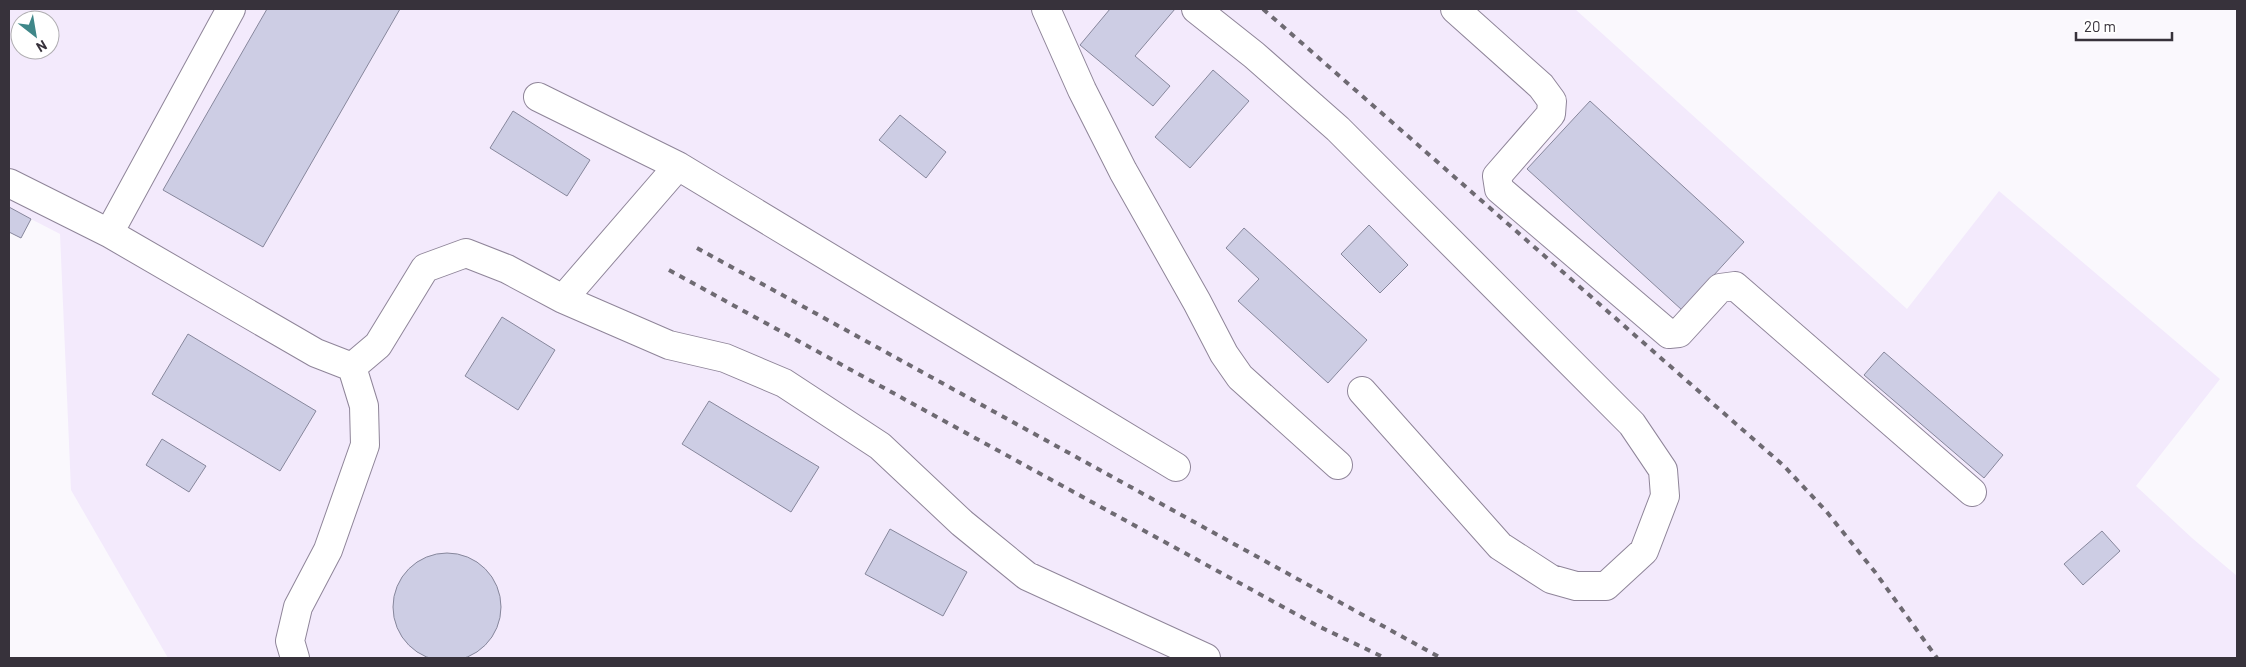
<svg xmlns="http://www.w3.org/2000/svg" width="2246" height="667" font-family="Barlow,sans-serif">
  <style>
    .built { fill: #f3eafc; fill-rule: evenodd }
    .building { fill: #cdcde4; stroke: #87879c }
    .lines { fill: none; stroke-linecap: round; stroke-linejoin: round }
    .minor-casing { stroke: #8f8599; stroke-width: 30 }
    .minor { stroke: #fff; stroke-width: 28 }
    .rail { stroke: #6e6a72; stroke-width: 4; stroke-dasharray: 6 6; stroke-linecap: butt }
  </style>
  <rect width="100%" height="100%" fill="#faf8fd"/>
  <!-- built -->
  <path class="built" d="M9,9H1575L1907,309L1999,191L2220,379L2136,486L2192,538L2237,576V658H168L71,490L60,234L31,219L21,238L9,232ZM20,20H50V50H20Z"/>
  <!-- building -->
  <path class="building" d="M267,9H400L263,247L163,190Z
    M1110,9H1175L1135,56L1170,86L1153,106L1080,45Z
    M1213,70L1249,101L1190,168L1155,137Z
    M1590,101L1744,242L1682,310L1527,169Z
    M513,111L590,160L567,196L490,148Z
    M900,115L946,152L926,178L879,140Z
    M9,207L31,219L21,238L9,232Z
    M1369,225L1408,265L1380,293L1341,254Z
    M1244,228L1367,340L1328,383L1238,301L1259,279L1226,248Z
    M502,317L555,350L518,410L465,376Z
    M188,334L316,411L280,471L152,394Z
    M1884,352L2003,455L1984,478L1864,375Z
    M709,401L819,467L791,512L682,444Z
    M162,439L206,466L189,492L146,465Z
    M890,529L967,572L943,616L865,574Z
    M2102,531L2120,551L2083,585L2064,564Z
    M393 607a54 54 0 1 1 108 0a54 54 0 1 1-108 0Z"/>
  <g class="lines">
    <!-- minor casing -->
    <g class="minor-casing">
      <path id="minor" d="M1046,9L1082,90L1123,171L1197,302L1224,354L1240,377L1338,465
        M1196,9L1254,55L1338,129L1632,424L1663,470L1665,496L1644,551L1606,586H1576L1551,579L1500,546L1362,391
        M1455,9L1541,86L1552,101L1551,114L1497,176L1499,189L1669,334L1679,333L1720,288L1735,286L1972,492
        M538,97L678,166L563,299
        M678,166L1176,467
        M9,183L109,233L316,353L352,367L378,345L425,268L466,253L507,269L563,299L669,345L725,358L784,383L880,446L962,523L1027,576L1206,658
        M109,233L231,9
        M295,658L290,641L298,607L328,550L365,445L364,406L352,367"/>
    </g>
    <!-- minor -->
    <use href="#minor" class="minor"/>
    <!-- rail -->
    <path class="rail" d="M1263,9L1784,466L1826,511L1875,572L1937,658
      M697,248L1441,658
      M669,270L1316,625L1385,658"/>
  </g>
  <!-- border -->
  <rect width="2246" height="667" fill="none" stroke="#37323b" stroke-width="20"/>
  <!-- north arrow -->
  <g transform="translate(35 35) rotate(149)"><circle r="24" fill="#ffffff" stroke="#afadb1"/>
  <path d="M0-4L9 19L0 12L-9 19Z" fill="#3f8789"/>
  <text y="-8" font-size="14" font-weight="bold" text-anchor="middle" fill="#37323b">N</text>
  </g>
  <!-- scale -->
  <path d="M2076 32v8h96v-8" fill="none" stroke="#37323b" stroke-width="2.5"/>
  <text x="2084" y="32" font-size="15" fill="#37323b" stroke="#ffffff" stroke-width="4" paint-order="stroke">20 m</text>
</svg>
